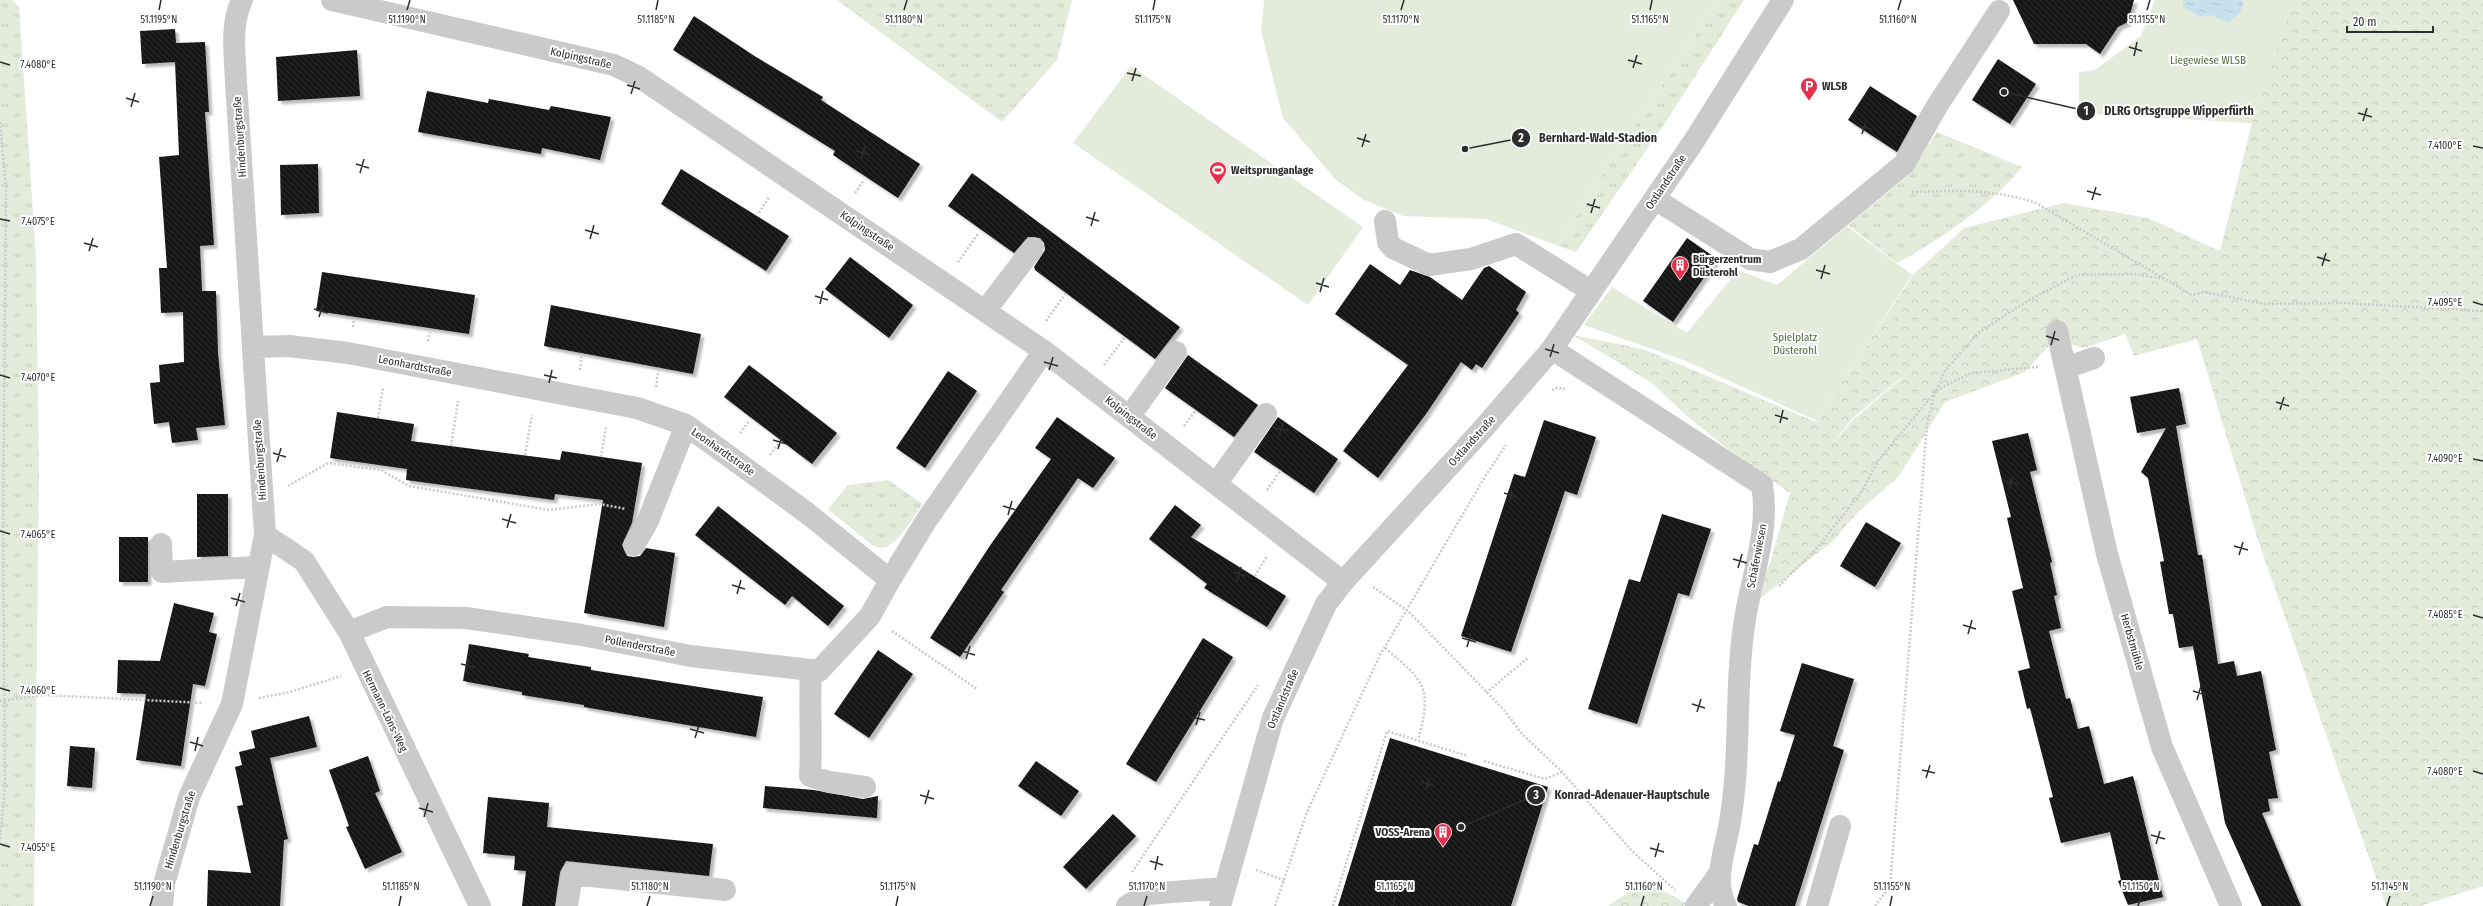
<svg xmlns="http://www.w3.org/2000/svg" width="2483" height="906" font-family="'Fira Sans Condensed',sans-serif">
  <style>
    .grass { fill: url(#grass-tufts) }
    .forest { fill: url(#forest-crowns); fill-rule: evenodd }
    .green { fill: #e5ebdb }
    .water { fill: url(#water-ripples) }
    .building { fill: url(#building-back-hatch); filter: url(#shadow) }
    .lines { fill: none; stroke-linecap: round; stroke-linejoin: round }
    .path { stroke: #cacaca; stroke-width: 2.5; stroke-dasharray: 2 2; stroke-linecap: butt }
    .minor { stroke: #cacaca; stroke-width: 22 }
    .ticks { fill: none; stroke: #2d2d2d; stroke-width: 1.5 }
    .labels { text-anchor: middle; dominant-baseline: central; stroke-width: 4; stroke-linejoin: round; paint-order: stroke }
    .street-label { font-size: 11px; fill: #2d2d2d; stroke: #fff }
    .park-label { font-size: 11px; fill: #54683b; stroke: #fff }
    .poi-label { font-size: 11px; font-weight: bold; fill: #2d2d2d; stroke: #fff; text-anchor: start }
    .ticks-label { font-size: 10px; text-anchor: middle; fill: #2d2d2d; stroke: #fff; stroke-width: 4; stroke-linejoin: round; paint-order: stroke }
    .leader { fill: none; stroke: #2d2d2d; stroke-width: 1.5 }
    .callout-dot { fill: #2d2d2d; stroke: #fff; stroke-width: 1.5 }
    .mark-label { font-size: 12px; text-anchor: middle; font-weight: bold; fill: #fff }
    .callout-label { font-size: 12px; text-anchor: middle; font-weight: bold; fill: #2d2d2d; stroke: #fff; stroke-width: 4; stroke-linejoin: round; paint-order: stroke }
  </style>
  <defs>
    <pattern id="grass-tufts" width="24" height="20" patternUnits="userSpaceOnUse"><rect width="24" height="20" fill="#e5ebdb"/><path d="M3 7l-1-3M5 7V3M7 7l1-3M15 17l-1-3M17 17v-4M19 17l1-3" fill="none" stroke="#c5cabc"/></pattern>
    <pattern id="forest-crowns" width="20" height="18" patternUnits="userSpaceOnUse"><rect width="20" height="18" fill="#e5ebdb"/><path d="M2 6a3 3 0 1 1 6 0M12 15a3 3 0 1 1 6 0" fill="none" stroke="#c5cabc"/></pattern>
    <pattern id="water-ripples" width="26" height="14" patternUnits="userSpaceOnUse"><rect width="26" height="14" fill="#c7e0eb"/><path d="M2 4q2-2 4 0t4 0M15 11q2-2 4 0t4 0" fill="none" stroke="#abc0ca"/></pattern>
    <pattern id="building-back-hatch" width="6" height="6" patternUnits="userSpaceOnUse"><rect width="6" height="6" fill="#141414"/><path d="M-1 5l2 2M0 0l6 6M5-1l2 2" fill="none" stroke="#2e2e2e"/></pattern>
    <filter id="shadow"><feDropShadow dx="3.5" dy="3.5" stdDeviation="1" flood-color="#0004"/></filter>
  </defs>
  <rect width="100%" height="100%" fill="#fff"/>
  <!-- grass -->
  <path class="grass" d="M0,0H12L19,7L36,255L39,470L34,906H0Z
    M837,0H1072L1057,60L1002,122Z
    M1719,0H1744L1667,120L1576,252L1559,246L1590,192Z
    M1937,132L2022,167C1994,203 1938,241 1897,263L1848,225L1909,175Z
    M888,480L923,504C913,517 902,538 888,546C882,549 877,547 872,545L828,509L848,485Z"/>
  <!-- forest -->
  <path class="forest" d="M2293,0H2483V886L2420,906H2386L2258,540L2197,339L2134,356L2125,334L2084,348L2054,340L2025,372L1945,402L1899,476L1856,514L1834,540L1752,605L1770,563L1790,493L1743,461L1689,418L1652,383L1573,335L1643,349L1816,422L1913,275L1964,228L2064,203L2148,218L2220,251L2252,123ZM1930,354L1854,419L1829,447L1853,418Z
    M1645,881L1691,906H1608Z"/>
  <!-- green -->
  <path class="green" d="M1264,0H1719L1590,192L1559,246L1486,219L1403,216L1364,200L1336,180L1283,118L1261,31Z
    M2155,0H2294L2252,123L2094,114L2079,119V72L2095,70L2141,36Z
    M1131,66L1363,227L1308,305L1073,143Z
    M1847,226L1912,275L1817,421L1686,361L1584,325L1612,287L1687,333L1738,270L1777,285Z"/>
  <!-- water -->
  <path class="water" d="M2183,0H2241L2244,3L2239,14L2228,23L2212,15L2199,17L2183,6Z"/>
  <!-- building -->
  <path class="building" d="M2013,0H2134L2128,22L2118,27L2100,54L2086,44H2034Z
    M694,16L756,57L823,97L821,100L920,164L898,198L833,155L835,151L673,50Z
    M175,29L176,43L205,42L209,112H205L214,245L200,246L202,291H216L218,353L225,425L196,428L198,440L172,443L169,422L154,424L150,383L160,382L159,365L184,362L183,312L161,313L159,268H167L159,157L179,155L175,62L142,64L140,31Z
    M357,50L360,96L278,101L276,57Z
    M1998,59L2036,84L2010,124L1972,100Z
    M1870,86L1917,116L1897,152L1848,120Z
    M427,91L488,103L489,99L549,110L551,106L611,117L600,160L542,148L541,154L418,132Z
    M318,164L319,213L281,215L280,165Z
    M681,169L789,236L766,271L661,204Z
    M972,173L1180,327L1155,359L1035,270L1034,267L1045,250L1044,243L1040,238L1028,237L1014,253L948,206Z
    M1687,238L1717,259L1673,322L1643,301Z
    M850,257L913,305L889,338L825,289Z
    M1370,264L1400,285L1410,270L1430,277L1462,300L1484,268L1489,266L1526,292L1516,310L1519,313L1482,368L1476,364L1472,370L1461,362L1426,414L1378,478L1343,451L1408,365L1335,314Z
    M322,272L475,295L469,334L316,311Z
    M551,305L701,334L693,374L544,346Z
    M1188,355L1258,405L1234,437L1165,388Z
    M749,365L837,433L812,464L724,397Z
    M948,371L977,391L925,468L896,448Z
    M2179,388L2186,424L2176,426L2198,555H2202L2218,664L2234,661L2237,676L2261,671L2276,750L2269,752L2278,798L2268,799L2270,811L2262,813L2301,906H2262L2225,823L2193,646L2179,648L2173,614H2169L2160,562L2164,561L2148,478L2141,472L2166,428L2137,433L2130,397Z
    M337,412L414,424L411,441L560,460L562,451L642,463L632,523L622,545L627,556L633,557L640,556L646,548L675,553L664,627L584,613L603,500L555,494L554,500L406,480L407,469L330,458Z
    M1057,417L1115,458L1093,488L1078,478L1001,590L1004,592L960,657L930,638L989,547L1051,459L1035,448Z
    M1278,417L1338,459L1314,493L1254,452Z
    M1544,420L1596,437L1577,495L1565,491L1511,652L1461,636L1514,474L1525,477Z
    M2028,433L2037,470L2030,472L2052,562L2050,563L2057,595L2054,596L2061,628L2049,631L2066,699L2070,698L2078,729L2089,726L2104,784L2133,776L2163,897L2128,905L2118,881L2121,880L2110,832L2061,843L2049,798L2053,797L2030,708L2027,709L2018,671L2030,668L2012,591L2023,588L2007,518L2011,517L1992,441Z
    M197,494H228V556L197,557Z
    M1175,505L1201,525L1191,537L1286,596L1267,627L1204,588L1207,584L1149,539Z
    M718,506L844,606L828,626L792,596L785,605L695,535Z
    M1662,514L1711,529L1689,596L1678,593L1637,724L1588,709L1629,579L1640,582Z
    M1866,522L1901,543L1875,587L1840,566Z
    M119,537H148V582H119Z
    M174,603L214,613L209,632L217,634L205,686L193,684L181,766L136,760L146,694L117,693L118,660L160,661Z
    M1203,638L1233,657L1156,782L1126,764Z
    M469,644L529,654L528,657L591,667V670L763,697L756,737L584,707V705L522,695V692L463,681Z
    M878,650L913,674L869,738L834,714Z
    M1802,663L1854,679L1833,746L1844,750L1795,906H1749L1738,902L1737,899L1754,844L1758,845L1778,781L1780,782L1795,735L1780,731Z
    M309,716L317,747L270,758L288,839L284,840L280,906H207L208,870L251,873L237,806L243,805L235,767L242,765L239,752L255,748L251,731Z
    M1390,738L1548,787L1511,906H1338Z
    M70,746L95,748L92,788L67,786Z
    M368,756L380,791L375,793L402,852L365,869L346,827L349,826L329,770Z
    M1036,761L1079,791L1061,816L1018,786Z
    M765,786L814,790L863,799L878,796L877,818L763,808Z
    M488,797L549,803L547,827L713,844L709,876L566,861L560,872L555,906H522L526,871L514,870L515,856L483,853Z
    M1113,814L1136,836L1086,889L1063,867Z"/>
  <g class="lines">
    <!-- path -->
    <path class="path" d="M0,122L6,188L3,527L5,787L0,839
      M1912,192C1958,191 1991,188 2036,203L2192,295L2205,292L2265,304L2342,303L2483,311
      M855,193L864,180
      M759,213L769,197
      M958,262L978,234
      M1046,321L1066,293
      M353,327L354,319
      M428,341L430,332
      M1104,365L1125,337
      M580,370L582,353
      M656,387L659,367
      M1552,390L1557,388L1565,389
      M378,418L383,387
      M1184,426L1196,410
      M740,433L749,421
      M451,446L458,401
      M525,455L532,415
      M770,455L779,443
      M601,457L606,427
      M288,486L328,463L381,470L409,486L549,510L600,504L626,509
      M1267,490L1281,470
      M1255,576L1267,556
      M1779,586L1817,548L1860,494L1878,461L1937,390L1944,372L1978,333L2029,300L2077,275L2133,274L2165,279
      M1373,587L1408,611L1504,710L1522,734L1562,772L1631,850L1675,890
      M892,631L977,689
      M1385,648C1424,681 1433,687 1418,740
      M1486,693L1529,657
      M259,698L290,692L341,676
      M0,701L44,695L203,703
      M1484,761L1545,779L1562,772
      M1256,870L1284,880
      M1132,872L1258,685
      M1275,906L1307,812L1380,655L1486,475L1506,445
      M1333,906L1387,731L1468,756
      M1875,906L1890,886L1927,424L1935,391L1971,373L2038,367"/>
    <!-- minor -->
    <path class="minor" d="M332,0L614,65L639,77L1044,351L1343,582
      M1655,199L1750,259L1770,262L1801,249L1904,164L1937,106L1999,11
      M1385,221L1388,242L1393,248L1429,265L1471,259L1516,244L1591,291
      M985,311L1033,248
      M2057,331L2107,554L2162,747L2231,906
      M254,347L289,346L348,353L637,408L686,425L807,513L890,580L926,521L1044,351
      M1552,349L1762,485C1770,530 1752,575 1745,619C1734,687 1742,758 1729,827C1724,853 1713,882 1726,906
      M2065,368L2094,358
      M1129,417L1176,352
      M1216,484L1266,414
      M265,535L304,561L349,632L480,906
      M161,544L162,572L258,567
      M634,545L647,523L686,425
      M349,632L387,617L466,618L582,635L691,656L819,671L870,616L890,580
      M811,670C809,706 812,741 810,776L829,782L865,787
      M162,906L164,884L189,797L232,704L265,535L236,82C235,55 230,25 242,0
      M567,906L572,874L725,890
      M1127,906L1147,894L1225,888
      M1220,906L1273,718L1326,604L1343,582L1482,430L1552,349L1694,141L1783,0
      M1696,906L1719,874
      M1817,906L1840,826"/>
  </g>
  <!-- ticks -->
  <path class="ticks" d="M159,10L161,0M407,10L410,0M656,10L658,0M904,10L907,0M1153,10L1155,0M1401,10L1404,0M1650,10L1652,0M1898,10L1901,0M2147,10L2150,0M2129,47L2142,51M2134,56L2137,42M1628,60L1642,64M0,62L10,65M1633,68L1637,55M1127,73L1141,76M1132,81L1136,68M627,85L640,89M631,94L635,81M126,98L139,102M131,107L135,93M2358,113L2372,117M2363,121L2367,108M1858,126L1871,129M1862,134L1866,121M1357,138L1370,142M2473,146L2483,148M1362,147L1366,134M856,151L870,155M861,160L865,146M356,164L369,168M360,173L364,159M2087,191L2101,195M2092,200L2096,187M1587,204L1600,208M1591,213L1595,199M1086,217L1099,221M0,219L10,221M1091,226L1095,212M585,230L599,234M590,239L594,225M84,243L98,247M89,251L93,238M2317,257L2330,261M2322,266L2326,253M1816,270L1830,274M1821,279L1825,265M1316,283L1329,287M1320,292L1324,278M815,296L828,300M2473,302L2483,305M820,304L823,291M314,309L328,313M319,317L323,304M2046,336L2059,340M2051,345L2055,331M1545,349L1559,353M1550,357L1554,344M1044,362L1058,366M1049,370L1053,357M0,375L10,378M544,375L557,378M549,383L552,370M2276,402L2289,406M2280,410L2284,397M1775,415L1788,419M1780,423L1783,410M1274,428L1288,431M1279,436L1283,423M773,440L787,444M778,449L782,436M273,453L286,457M2473,459L2483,461M277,462L281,448M2004,481L2018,484M2009,489L2013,476M1504,493L1517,497M1509,502L1512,489M1003,506L1016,510M1008,515L1012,501M502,519L516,523M507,528L511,514M0,531L10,534M2234,546L2248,550M2239,555L2243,542M1733,559L1747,563M1738,568L1742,554M1233,572L1246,576M1237,581L1241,567M732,585L745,589M737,594L741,580M231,598L245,602M236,606L240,593M2473,615L2483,618M1963,625L1976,629M1968,634L1972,620M1462,638L1476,642M1467,647L1471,633M962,651L975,655M966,659L970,646M461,664L474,667M466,672L469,659M0,688L10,691M2193,691L2206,695M2197,700L2201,686M1692,704L1705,708M1697,712L1701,699M1191,717L1205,720M1196,725L1200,712M690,729L704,733M695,738L699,725M190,742L203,746M195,751L198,737M1922,770L1935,773M2473,771L2483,774M1926,778L1930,765M1421,782L1434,786M1426,791L1429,778M920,795L934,799M925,804L929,790M419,808L433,812M424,817L428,803M2151,835L2165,839M0,844L10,847M2156,844L2160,831M1650,848L1664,852M1655,857L1659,843M1150,861L1163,865M1155,870L1158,856M150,906L153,896M399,906L401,896M647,906L650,896M896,906L898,896M1144,906L1147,896M1393,906L1395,896M1641,906L1644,896M1890,906L1892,896M2138,906L2141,896M2387,906L2390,896"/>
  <!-- icons -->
  <defs>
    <g id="parking-pin" transform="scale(0.9)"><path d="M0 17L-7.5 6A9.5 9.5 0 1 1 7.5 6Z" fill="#e4304d" stroke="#fff"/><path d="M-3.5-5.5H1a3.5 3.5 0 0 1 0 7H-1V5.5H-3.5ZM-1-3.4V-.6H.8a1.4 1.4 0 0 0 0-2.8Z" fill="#fff"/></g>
    <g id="stadium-pin" transform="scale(0.9)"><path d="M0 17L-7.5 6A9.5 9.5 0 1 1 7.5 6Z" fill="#e4304d" stroke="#fff"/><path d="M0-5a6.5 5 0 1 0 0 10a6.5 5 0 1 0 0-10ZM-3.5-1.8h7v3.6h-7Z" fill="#fff"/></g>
    <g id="building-pin" transform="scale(0.9)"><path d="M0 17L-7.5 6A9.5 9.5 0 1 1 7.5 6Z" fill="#e4304d" stroke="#fff"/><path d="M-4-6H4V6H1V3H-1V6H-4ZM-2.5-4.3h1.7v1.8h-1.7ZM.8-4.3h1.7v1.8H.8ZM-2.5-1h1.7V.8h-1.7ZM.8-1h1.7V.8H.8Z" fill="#fff"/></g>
  </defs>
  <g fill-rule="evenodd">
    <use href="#parking-pin" x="1809" y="86"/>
    <use href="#stadium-pin" x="1218" y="170"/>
    <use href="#building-pin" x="1680" y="265"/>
    <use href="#building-pin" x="1443" y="832"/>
  </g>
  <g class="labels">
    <!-- street labels -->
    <g class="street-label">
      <text transform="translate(581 58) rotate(13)">Kolpingstraße</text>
      <text transform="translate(240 137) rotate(-94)">Hindenburgstraße</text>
      <text transform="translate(1666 182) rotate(-56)">Ostlandstraße</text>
      <text transform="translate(867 231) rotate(34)">Kolpingstraße</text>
      <text transform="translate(415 366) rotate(11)">Leonhardtstraße</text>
      <text transform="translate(1131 418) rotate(38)">Kolpingstraße</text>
      <text transform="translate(1472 441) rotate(-48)">Ostlandstraße</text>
      <text transform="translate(723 452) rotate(35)">Leonhardtstraße</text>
      <text transform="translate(260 460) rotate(-94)">Hindenburgstraße</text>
      <text transform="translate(1757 556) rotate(-79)">Schäferwiesen</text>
      <text transform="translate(2132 642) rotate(74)">Herbstmühle</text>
      <text transform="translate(640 646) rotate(11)">Pollenderstraße</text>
      <text transform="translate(1283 699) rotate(-67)">Ostlandstraße</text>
      <text transform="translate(385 711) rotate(64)">Hermann-Löns-Weg</text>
      <text transform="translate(180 830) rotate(-73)">Hindenburgstraße</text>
    </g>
    <!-- park labels -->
    <g class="park-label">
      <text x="2208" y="60">Liegewiese WLSB</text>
      <text x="1795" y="337">Spielplatz<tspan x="1795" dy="13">Düsterohl</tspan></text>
    </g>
    <!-- poi labels -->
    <g class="poi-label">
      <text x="1822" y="86">WLSB</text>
      <text x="1231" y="170">Weitsprunganlage</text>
      <text x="1693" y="259">Bürgerzentrum<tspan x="1693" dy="13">Düsterohl</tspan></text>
      <text x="1430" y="832" text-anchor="end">VOSS-Arena</text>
    </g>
  </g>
  <g class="ticks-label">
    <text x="159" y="23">51.1195°N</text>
    <text x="407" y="23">51.1190°N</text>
    <text x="656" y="23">51.1185°N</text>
    <text x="904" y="23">51.1180°N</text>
    <text x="1153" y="23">51.1175°N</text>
    <text x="1401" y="23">51.1170°N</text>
    <text x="1650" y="23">51.1165°N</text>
    <text x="1898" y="23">51.1160°N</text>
    <text x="2147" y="23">51.1155°N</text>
    <text x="38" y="68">7.4080°E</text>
    <text x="2445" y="149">7.4100°E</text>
    <text x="38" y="225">7.4075°E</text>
    <text x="2445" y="306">7.4095°E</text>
    <text x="38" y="381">7.4070°E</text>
    <text x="2445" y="462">7.4090°E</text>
    <text x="38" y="538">7.4065°E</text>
    <text x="2445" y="618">7.4085°E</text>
    <text x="38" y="694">7.4060°E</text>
    <text x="2445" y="775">7.4080°E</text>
    <text x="38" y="851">7.4055°E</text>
    <text x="153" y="890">51.1190°N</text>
    <text x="401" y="890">51.1185°N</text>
    <text x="650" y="890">51.1180°N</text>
    <text x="898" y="890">51.1175°N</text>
    <text x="1147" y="890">51.1170°N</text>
    <text x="1395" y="890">51.1165°N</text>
    <text x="1644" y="890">51.1160°N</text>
    <text x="1892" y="890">51.1155°N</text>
    <text x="2141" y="890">51.1150°N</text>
    <text x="2390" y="890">51.1145°N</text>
  </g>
  <!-- callouts -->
  <path class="leader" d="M2004 92L2086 111M1465 149L1521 138M1461 827L1536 795"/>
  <g class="callout-dot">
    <circle cx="2004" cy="92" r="4"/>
    <circle cx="1465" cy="149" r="4"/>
    <circle cx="1461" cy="827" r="4"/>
    <circle cx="2086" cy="111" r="10"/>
    <circle cx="1521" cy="138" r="10"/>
    <circle cx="1536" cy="795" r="10"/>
  </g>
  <g class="mark-label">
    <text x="2086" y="115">1</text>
    <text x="1521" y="142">2</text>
    <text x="1536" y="799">3</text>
  </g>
  <g class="callout-label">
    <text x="2179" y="115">DLRG Ortsgruppe Wipperfürth</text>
    <text x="1598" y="142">Bernhard-Wald-Stadion</text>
    <text x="1632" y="799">Konrad-Adenauer-Hauptschule</text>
  </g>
  <!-- scale -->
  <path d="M2347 26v6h86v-6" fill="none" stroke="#2d2d2d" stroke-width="2"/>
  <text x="2353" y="26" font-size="12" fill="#2d2d2d" stroke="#ffffff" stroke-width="3" paint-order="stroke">20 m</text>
</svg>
